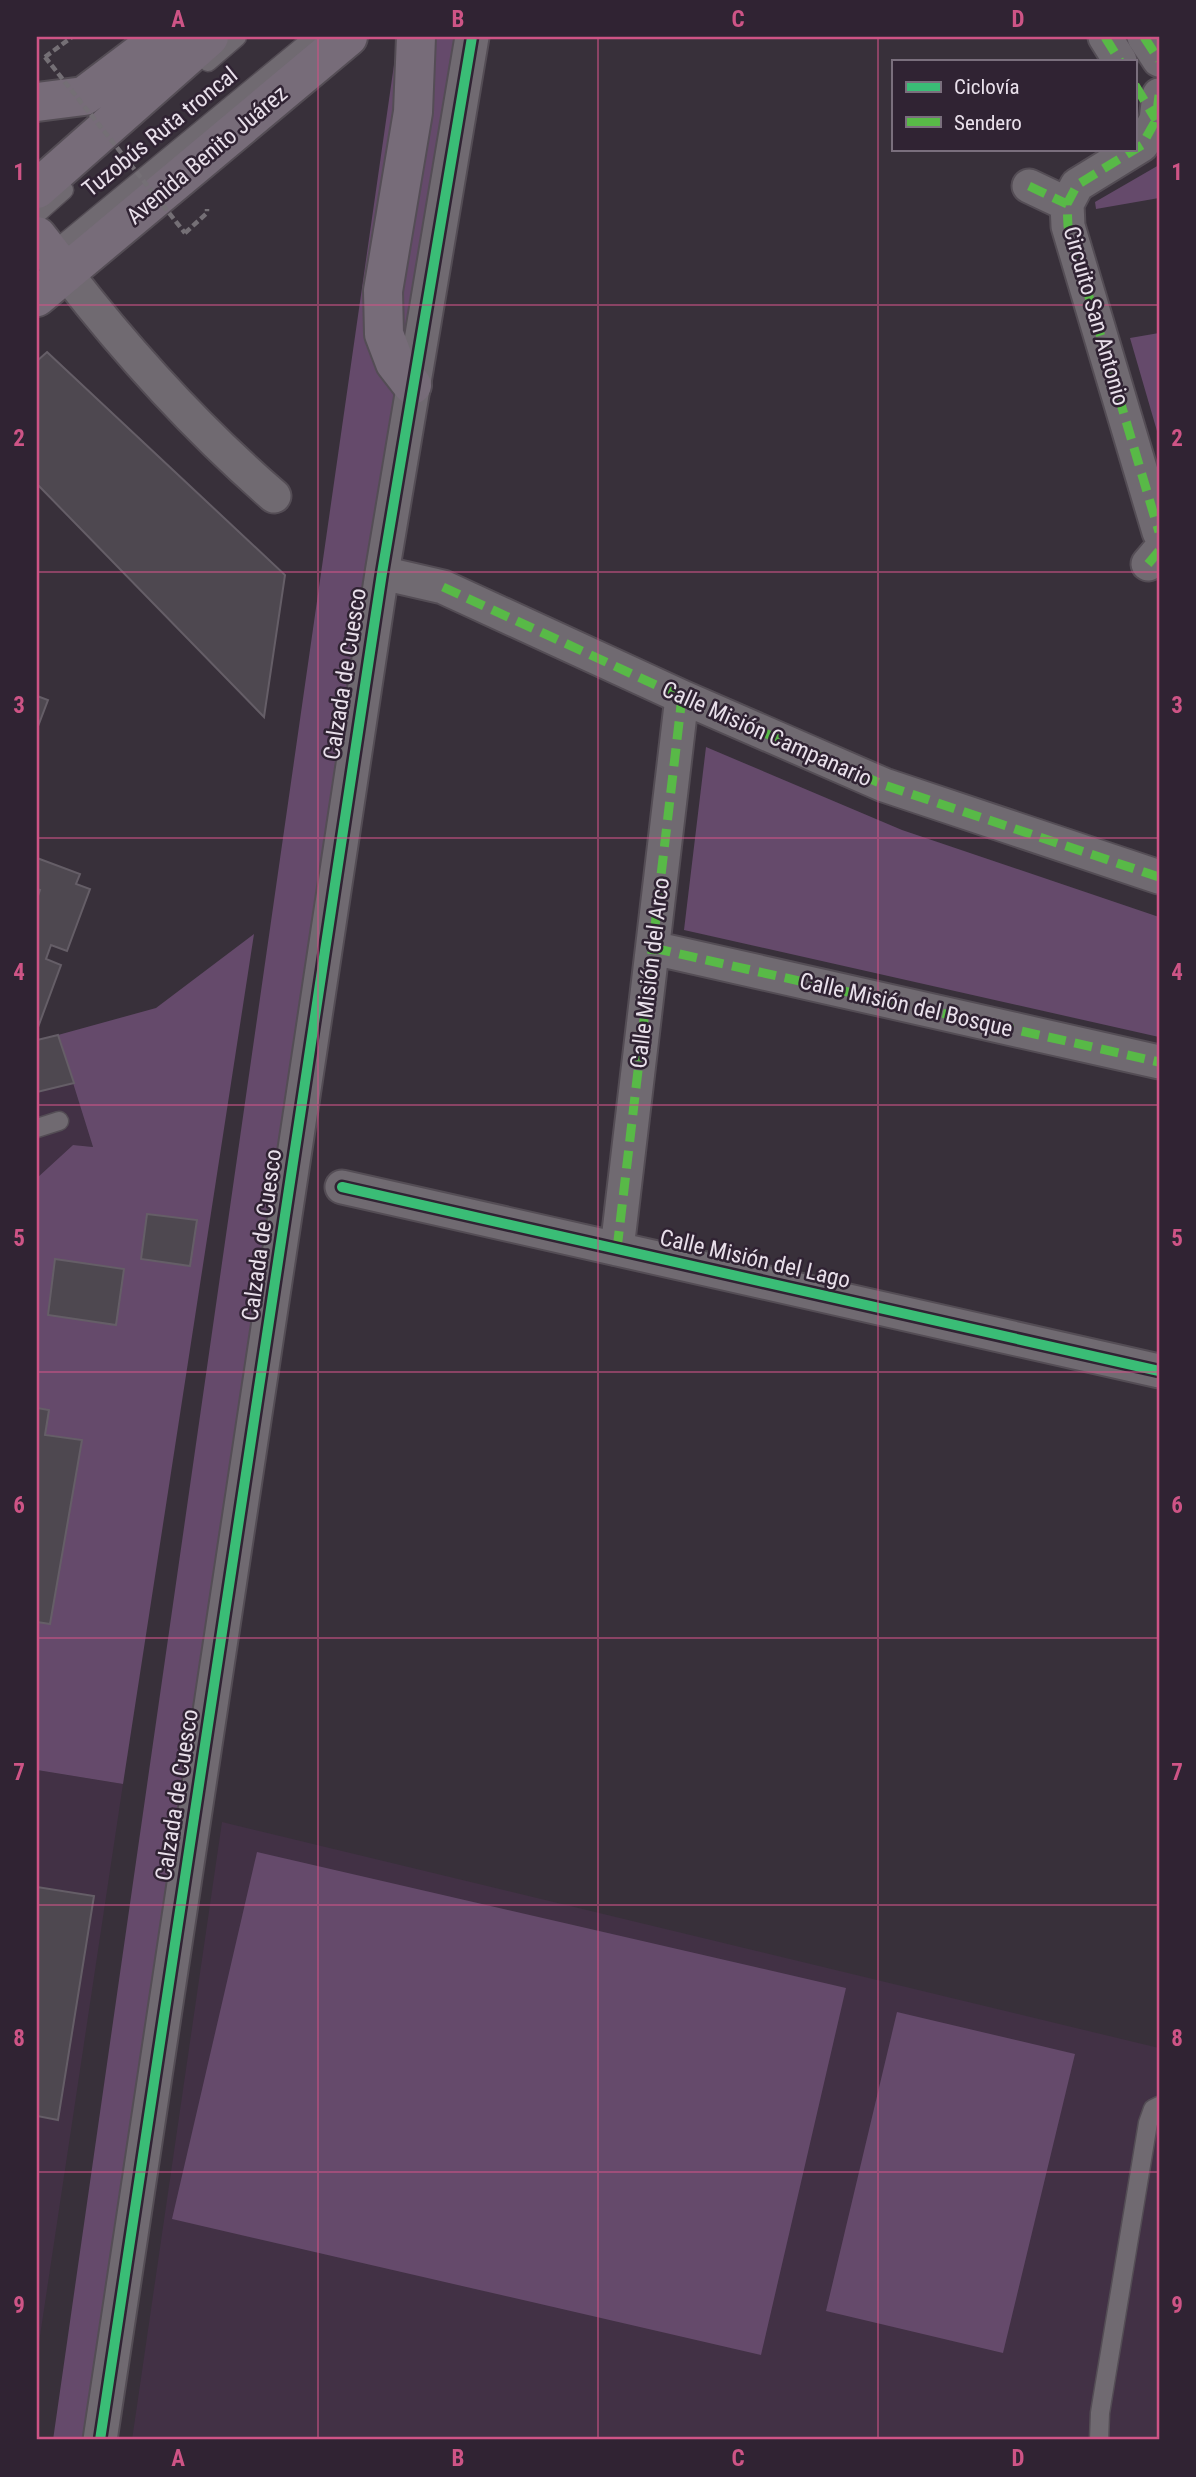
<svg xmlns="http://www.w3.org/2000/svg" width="1196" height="2477" font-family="'Roboto Condensed',sans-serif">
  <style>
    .built { fill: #423145 }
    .green { fill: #654a6b; fill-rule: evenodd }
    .building { fill: #4e4850; stroke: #655e67; stroke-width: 2 }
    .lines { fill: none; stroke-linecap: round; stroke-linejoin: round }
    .service-casing { stroke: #544d55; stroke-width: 21 }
    .minor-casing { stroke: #544d55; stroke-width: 37 }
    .primary-casing { stroke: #544d55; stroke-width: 42 }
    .path { stroke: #746f75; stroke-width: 4.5; stroke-dasharray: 7 3.5; stroke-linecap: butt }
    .service { stroke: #706a71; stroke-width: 18 }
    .minor { stroke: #706a71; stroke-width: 33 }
    .primary { stroke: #776c79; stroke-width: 38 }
    .path-bridge { stroke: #746f75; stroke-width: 4.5; stroke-dasharray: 7 3.5; stroke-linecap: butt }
    .quiet { stroke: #58b947; stroke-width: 9; stroke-dasharray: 18 9; stroke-linecap: butt }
    .cycleway-casing { stroke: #302333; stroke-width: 15 }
    .cycleway { stroke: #3abd76; stroke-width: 10 }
    .grid { fill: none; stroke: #ce5486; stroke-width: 2; stroke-opacity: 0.55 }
    .labels { text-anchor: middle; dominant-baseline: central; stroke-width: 5; stroke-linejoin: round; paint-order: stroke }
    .street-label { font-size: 23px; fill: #e9e0eb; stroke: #302333 }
    .neatline { fill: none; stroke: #ce5486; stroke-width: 2.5 }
    .grid-label { font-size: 23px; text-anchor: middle; font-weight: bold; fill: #ce5486 }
  </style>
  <rect width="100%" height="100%" fill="#38303a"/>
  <!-- built -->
  <path class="built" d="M58,1035L93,1147L73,1145L37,1178V1040Z
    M37,1770L123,1784L37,2356Z
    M222,1822L1159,2048V2440H132Z"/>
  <!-- green -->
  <path class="green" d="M398,37H458L97,2440H53Z
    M1159,165V198L1096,209L1095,202Z
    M1159,333V438L1130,338Z
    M706,747L902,830L1159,917V1037L684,930Z
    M254,934L123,1784L37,1770V1622L49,1624L81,1440L45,1435L49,1410L37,1408V1178L73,1145L93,1147L58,1035L156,1008ZM147,1214L197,1220L190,1266L142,1259ZM55,1260L123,1269L116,1324L48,1315Z
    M257,1852L846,1988L761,2355L172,2219Z
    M897,2012L1075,2054L1003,2353L826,2311Z"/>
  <!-- building -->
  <path class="building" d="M47,352L285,575L264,717L37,484V361Z
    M37,696L48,700L37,729Z
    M37,858L80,874L76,884L90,889L67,951L51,945L46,959L61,965L37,1030V899L40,890L37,889Z
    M58,1035L74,1083L37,1092V1040Z
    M147,1214L197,1220L190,1266L141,1259Z
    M55,1259L124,1269L116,1325L48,1315Z
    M37,1408L49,1410L45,1435L82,1440L50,1624L37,1622Z
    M37,1887L94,1896L58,2120L37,2116Z"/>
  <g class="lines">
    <!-- service casing -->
    <g class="service-casing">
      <path id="service" d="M208,62L237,37
        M37,214L64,190
        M48,256L314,37
        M37,1128L59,1121
        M1099,2440L1100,2413L1148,2123L1153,2109L1159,2106"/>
    </g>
    <!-- minor casing -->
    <g class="minor-casing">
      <path id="minor" d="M1105,37L1120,61
        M1144,37L1159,60
        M1159,95L1156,120L1142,145L1077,185L1067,204L1068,226L1159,532
        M1029,186L1067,204
        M66,273C128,353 198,430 274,496
        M1148,564L1159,551
        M382,573L443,587L682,697L884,785L1159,877
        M653,948L1159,1062
        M342,1187L1159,1371
        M617,1249L682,697
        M100,2440L382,573L472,37"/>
    </g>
    <!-- primary casing -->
    <g class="primary-casing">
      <path id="primary" d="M37,102L84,96L162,37
        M37,189L209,37
        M37,236L66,273
        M37,297L348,37
        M412,385L395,363L384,334L383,291L413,112L416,37"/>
    </g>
    <!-- path -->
    <path class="path" d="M45,57L72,37
      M185,233L207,213V209"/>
    <!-- service -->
    <use href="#service" class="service"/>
    <!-- minor -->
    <use href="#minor" class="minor"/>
    <!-- primary -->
    <use href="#primary" class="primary"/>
    <!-- path-bridge -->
    <path class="path-bridge" d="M45,57L185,233"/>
    <!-- quiet -->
    <path class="quiet" d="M1105,37L1120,61
      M1144,37L1159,60
      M1135,85L1156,120
      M1159,95L1156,120L1142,145L1077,185L1067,204L1068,226L1159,532
      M1029,186L1067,204
      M1148,564L1159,551
      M443,587L682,697L884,785L1159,877
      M653,948L1159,1062
      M617,1249L682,697"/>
    <!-- cycleway casing -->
    <g class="cycleway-casing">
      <path id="cycleway" d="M342,1187L1159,1371
        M100,2440L382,573L472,37"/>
    </g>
    <!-- cycleway -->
    <use href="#cycleway" class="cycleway"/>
  </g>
  <!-- grid -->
  <path class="grid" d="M318,37V2440M598,37V2440M878,37V2440M37,305H1159M37,572H1159M37,838H1159M37,1105H1159M37,1372H1159M37,1638H1159M37,1905H1159M37,2172H1159"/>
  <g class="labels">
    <!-- street labels -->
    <g class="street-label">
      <text transform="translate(160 132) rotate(-39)">Tuzobús Ruta troncal</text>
      <text transform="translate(207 155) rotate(-40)">Avenida Benito Juárez</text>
      <text transform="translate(1096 316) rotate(74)">Circuito San Antonio</text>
      <text transform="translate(345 674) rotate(-81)">Calzada de Cuesco</text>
      <text transform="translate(767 734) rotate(24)">Calle Misión Campanario</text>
      <text transform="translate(650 973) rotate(-83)">Calle Misión del Arco</text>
      <text transform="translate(906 1005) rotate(13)">Calle Misión del Bosque</text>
      <text transform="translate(262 1235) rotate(-82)">Calzada de Cuesco</text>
      <text transform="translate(755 1259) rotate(13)">Calle Misión del Lago</text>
      <text transform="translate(177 1795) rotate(-81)">Calzada de Cuesco</text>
    </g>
  </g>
  <!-- border -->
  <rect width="1196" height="2477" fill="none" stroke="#302333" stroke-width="77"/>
  <!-- legend -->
  <rect x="892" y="60" width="245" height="91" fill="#302333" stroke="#7a6f7d" stroke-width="2"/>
  <rect x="906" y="82" width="35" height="10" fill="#3abd76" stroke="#7a6f7d" stroke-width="2"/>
  <text x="954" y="94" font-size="21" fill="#e9e0eb">Ciclovía</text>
  <rect x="906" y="117" width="35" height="10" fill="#58b947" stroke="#7a6f7d" stroke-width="2"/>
  <text x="954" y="130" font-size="21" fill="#e9e0eb">Sendero</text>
  <rect x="38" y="38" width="1120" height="2400" class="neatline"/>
  <g class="grid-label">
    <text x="178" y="27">A</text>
    <text x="458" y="27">B</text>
    <text x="738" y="27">C</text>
    <text x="1018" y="27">D</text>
    <text x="19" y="180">1</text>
    <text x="1177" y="180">1</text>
    <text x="19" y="446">2</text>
    <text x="1177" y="446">2</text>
    <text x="19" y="713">3</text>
    <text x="1177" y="713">3</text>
    <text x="19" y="980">4</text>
    <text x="1177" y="980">4</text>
    <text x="19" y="1246">5</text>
    <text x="1177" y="1246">5</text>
    <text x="19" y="1513">6</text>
    <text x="1177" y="1513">6</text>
    <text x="19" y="1780">7</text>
    <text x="1177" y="1780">7</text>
    <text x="19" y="2046">8</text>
    <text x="1177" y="2046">8</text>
    <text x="19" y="2313">9</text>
    <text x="1177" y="2313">9</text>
    <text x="178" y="2466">A</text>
    <text x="458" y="2466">B</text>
    <text x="738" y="2466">C</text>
    <text x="1018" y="2466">D</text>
  </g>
</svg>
